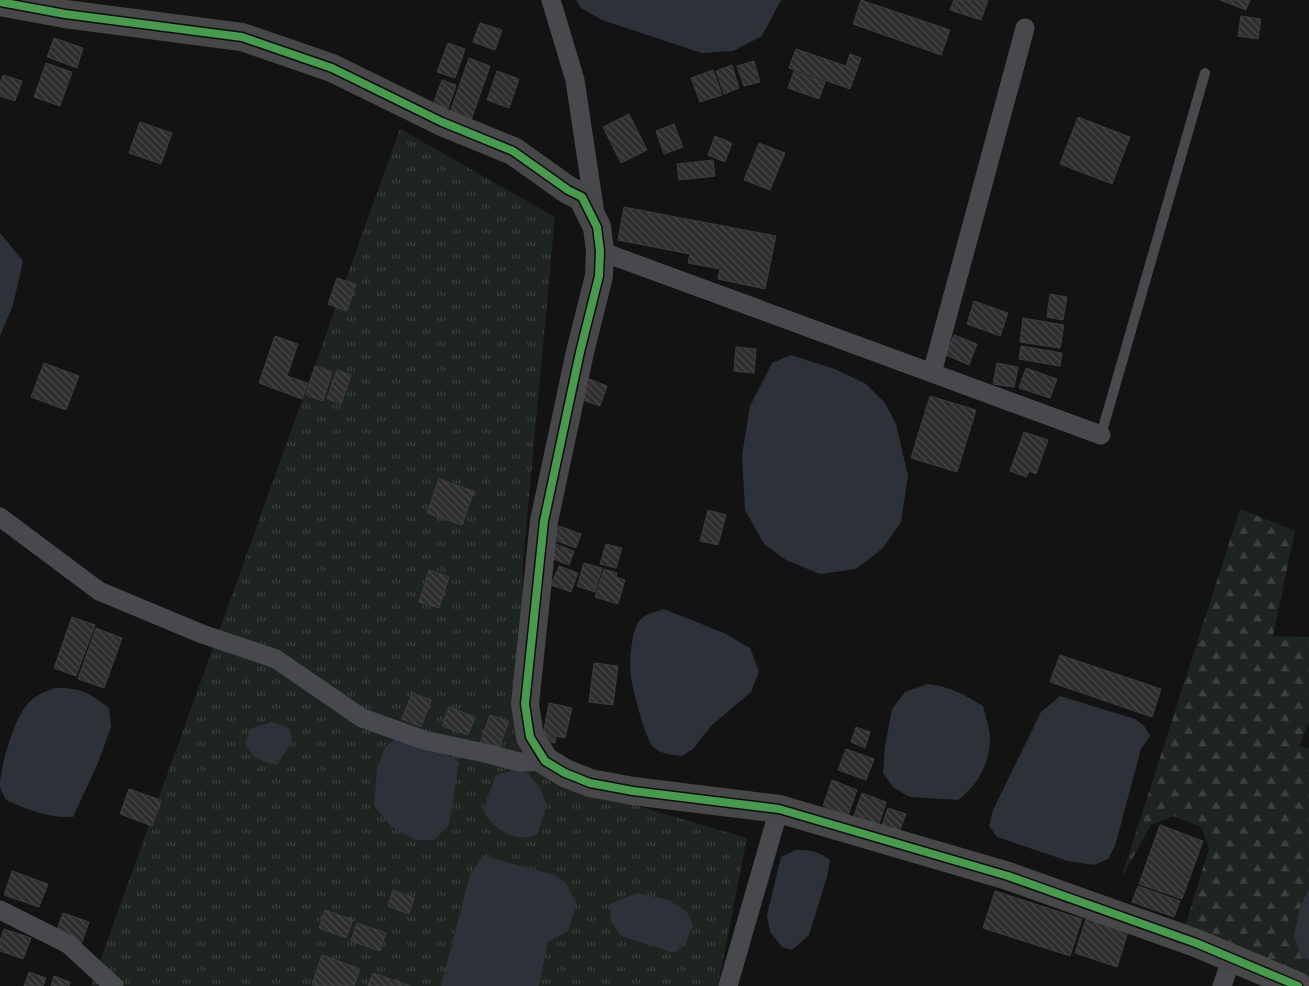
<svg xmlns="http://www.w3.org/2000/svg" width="1309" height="986" font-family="Manrope,sans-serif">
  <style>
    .grass { fill: url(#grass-tufts) }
    .forest { fill: url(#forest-firs) }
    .water { fill: #2c3238 }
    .building { fill: url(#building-back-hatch); stroke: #3c3d40 }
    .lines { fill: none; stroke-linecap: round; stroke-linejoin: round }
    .lane { stroke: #48494c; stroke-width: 10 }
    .street { stroke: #48494c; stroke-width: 19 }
    .secondary { stroke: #47474a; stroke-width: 28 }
    .cycleway-casing { stroke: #0e0e0f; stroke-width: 11 }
    .cycleway { stroke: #469c4c; stroke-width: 8 }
  </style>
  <defs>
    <pattern id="grass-tufts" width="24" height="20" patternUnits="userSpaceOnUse" patternTransform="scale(1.25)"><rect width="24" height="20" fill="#1e241f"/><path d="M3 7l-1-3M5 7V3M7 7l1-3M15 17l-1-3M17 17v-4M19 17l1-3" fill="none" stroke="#3c413d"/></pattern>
    <pattern id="forest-firs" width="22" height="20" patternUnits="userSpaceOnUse" patternTransform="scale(1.25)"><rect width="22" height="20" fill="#1e241f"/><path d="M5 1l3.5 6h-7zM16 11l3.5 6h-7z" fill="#3c413d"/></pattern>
    <pattern id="building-back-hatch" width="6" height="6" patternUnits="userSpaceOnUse" patternTransform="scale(1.25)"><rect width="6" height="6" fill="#2e2e2f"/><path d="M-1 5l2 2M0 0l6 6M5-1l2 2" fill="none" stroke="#49494b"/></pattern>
  </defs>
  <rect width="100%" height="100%" fill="#131314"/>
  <!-- grass -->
  <path class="grass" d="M400,129L555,217L523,563L518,735L556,782L747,838L718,986H91Z"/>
  <!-- forest -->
  <path class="forest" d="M1240,509L1295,531L1273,636L1309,637V723L1299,746L1309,748V984L1185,927L1209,848L1201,827L1174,816L1151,825L1121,879Z"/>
  <!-- water -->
  <path class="water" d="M576,0H781L762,36L733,51L702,53L602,20L581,8Z
    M0,233L23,261L13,305L0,336Z
    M791,355L835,369L866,384L885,403L896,424L908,476L901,522L882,549L856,569L820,574L786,560L764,544L745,510L742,456L750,406L772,363Z
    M664,609L724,633L750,648L759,672L751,692L711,726L693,749L682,756C672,755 661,754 653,747C646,740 632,688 631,677C629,664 631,639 636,627C641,614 653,613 664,609Z
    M928,684C951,687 963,694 983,706C985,715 989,726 990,736C990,763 979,784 958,800L910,797L894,788L883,773L885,746L892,709L905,692Z
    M55,688C80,687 90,693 109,708L111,727L98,763L73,817C49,818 28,810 6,800C4,796 1,791 0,786C0,767 14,720 26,706C33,696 44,692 55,688Z
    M1060,696L1135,719L1145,727L1150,736L1141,749L1115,846L1108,859L1094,865L1068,861L997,837L989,826L993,810L1041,712Z
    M272,722L285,726L290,730L292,742L277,765C260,761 252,759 245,742L252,728Z
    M399,736L445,753L459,762L449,825L434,840H415L392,827L374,806L377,769L385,747Z
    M523,767L540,788L547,806L537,835C514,843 497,831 484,813L487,798L496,775Z
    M796,850C810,850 819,851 830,860L827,877L809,935L792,950L782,947L770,932L767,915L781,857Z
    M484,856L555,875L566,883L577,905L568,931L548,942L539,986H441L470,874Z
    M1309,888V960L1301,957L1294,936L1300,907Z
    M637,893L669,900L688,913L693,925L686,943L674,953L621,936L611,921L610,904Z"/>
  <!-- building -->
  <path class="building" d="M861,0L950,30L941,55L853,24Z
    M954,0H988L981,20L950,10Z
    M1220,0H1250L1246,10Z
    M1241,16L1261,19L1258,39L1238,36Z
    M480,23L502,30L495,50L473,42Z
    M54,38L83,48L77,68L47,57Z
    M448,43L465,49L455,78L437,72Z
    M796,49L846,66L850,54L861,58L850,89L789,68Z
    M469,58L490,66L470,123L449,115Z
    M754,61L760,82L744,86L737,66Z
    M46,63L72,72L60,106L34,97Z
    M732,65L739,88L724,94L716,71Z
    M713,70L722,95L700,102L691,78Z
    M497,71L519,79L509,108L487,100Z
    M794,71L825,82L819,99L788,88Z
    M3,75L22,81L15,101L0,96V83Z
    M442,80L456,85L447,112L432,107Z
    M629,114L647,150L621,163L603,127Z
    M1078,117L1130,137L1112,184L1060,164Z
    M140,122L172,133L161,164L129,153Z
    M674,124L683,147L664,154L656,131Z
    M715,136L732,143L725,162L708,155Z
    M759,143L785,153L770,190L744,180Z
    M713,160L715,176L679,180L677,164Z
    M624,207L776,236L765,289L718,279L720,269L688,263L690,254L618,240Z
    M337,278L356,284L347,311L328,304Z
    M1050,294L1067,297L1063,320L1047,317Z
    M974,301L1008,313L1000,336L967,324Z
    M1023,318L1064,325L1060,348L1020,342Z
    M954,335L977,344L969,365L946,355Z
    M275,336L298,344L287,376L308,383L302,399L259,383Z
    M1021,346L1062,353L1060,366L1019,359Z
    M736,347L756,349L754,373L734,371Z
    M44,363L79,376L66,410L31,397Z
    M997,363L1018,367L1014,387L993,384Z
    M315,366L332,372L323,401L306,395Z
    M1026,368L1057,379L1050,398L1019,388Z
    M337,370L351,375L341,404L327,399Z
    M587,378L607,386L600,406L580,399Z
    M930,396L976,410L957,472L911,458Z
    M1024,432L1048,440L1036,474L1029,471L1026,477L1010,471Z
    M439,479L474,491L462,525L427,513Z
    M708,510L726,515L718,545L700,541Z
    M559,526L581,534L576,548L554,540Z
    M553,543L574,551L569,565L548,557Z
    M606,544L622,548L616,568L600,564Z
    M584,563L602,568L595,592L577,586Z
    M559,566L578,573L571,592L551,585Z
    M604,569L617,573L616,577L625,580L618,604L595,597Z
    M429,570L449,577L439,608L419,602Z
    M72,617L95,625L76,676L54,668Z
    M96,628L122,638L104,688L78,679Z
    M1060,655L1161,689L1152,717L1050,682Z
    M594,663L618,666L613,705L589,702Z
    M412,693L431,700L421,727L402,719Z
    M549,703L572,708L565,738L556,736L555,743L542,740Z
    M449,707L475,717L468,735L442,726Z
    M490,715L509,721L498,750L480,743Z
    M856,727L870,732L865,748L851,742Z
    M846,749L874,759L866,780L838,770Z
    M832,780L857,790L848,815L823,806Z
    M129,789L161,800L152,826L120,814Z
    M862,793L886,802L878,827L853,818Z
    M888,808L906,814L899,832L882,826Z
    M1160,825L1203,841L1182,899L1139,884Z
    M12,871L48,884L39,907L4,895Z
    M1138,886L1180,901L1174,917L1132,902Z
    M393,890L414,898L409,914L388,906Z
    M995,891L1082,919L1070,956L983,928Z
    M325,910L353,920L346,938L319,928Z
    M63,913L89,922L81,945L55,935Z
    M1086,919L1128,932L1117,967L1075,953Z
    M357,923L386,933L380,951L351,941Z
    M4,929L31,938L23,959L0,951V941Z
    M322,955L360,969L354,986H319L312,984Z
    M29,972L46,978L43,986H24Z
    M373,973L411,986H368Z
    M54,976L70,982L69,986H51Z"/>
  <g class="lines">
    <!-- lane -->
    <path class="lane" d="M1101,435L1205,73"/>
    <!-- street -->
    <path class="street" d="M551,0L575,80L595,214
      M600,251L1101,435
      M932,373L1025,28
      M0,517L99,591L202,634L276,659L362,718L424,740L489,754L519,762L545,761
      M0,910L68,944L114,986
      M728,986L779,809
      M1222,986L1232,958"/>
    <!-- secondary -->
    <path class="secondary" d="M0,2L65,14L242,37L332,68L442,122L513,151L568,190L582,197L597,227L600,251L599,276L580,352L544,521L525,704L530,737L545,761L565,773L590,783L633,791L779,809L1008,876L1196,943L1298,986"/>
    <!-- cycleway casing -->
    <g class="cycleway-casing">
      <path id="cycleway" d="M0,2L65,14L242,37L332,68L442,122L513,151L568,190L582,197L597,227L600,251L599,276L580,352L544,521L525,704L530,737L545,761L565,773L590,783L633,791L779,809L1008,876L1196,943L1298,986"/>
    </g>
    <!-- cycleway -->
    <use href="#cycleway" class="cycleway"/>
  </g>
</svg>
